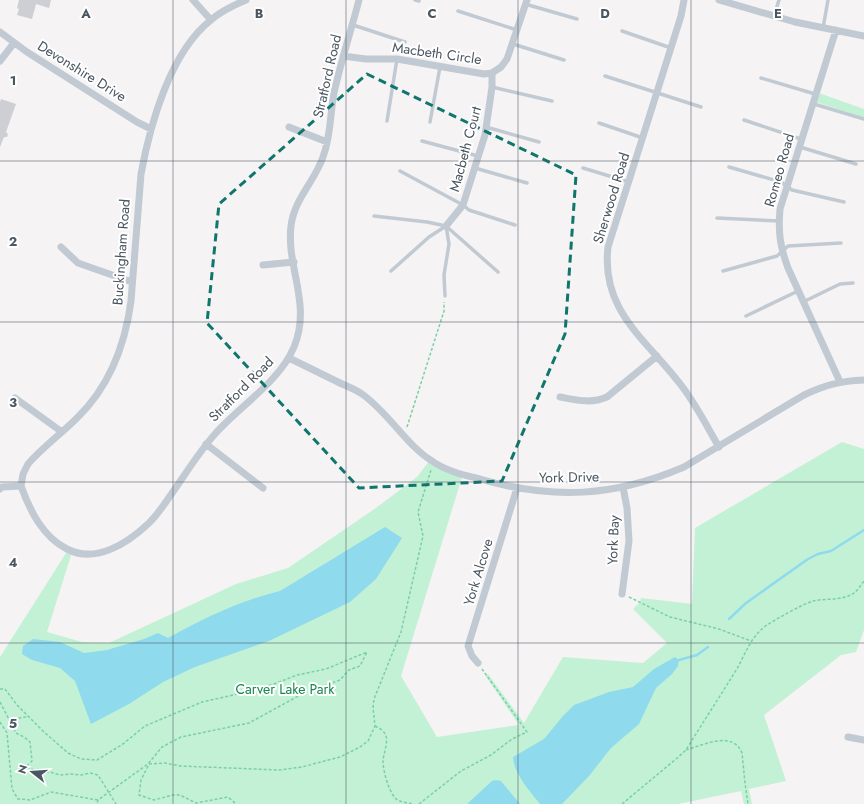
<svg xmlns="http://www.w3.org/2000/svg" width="864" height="804" font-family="Jost,sans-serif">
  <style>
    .green { fill: #c3f1d5 }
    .water { fill: #90daee }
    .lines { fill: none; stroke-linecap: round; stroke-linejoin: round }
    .stream { stroke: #90daee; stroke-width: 2.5 }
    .building { fill: #cdcfd5 }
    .path { stroke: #7ad0a6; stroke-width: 1.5; stroke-dasharray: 3 2; stroke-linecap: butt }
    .lane { stroke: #c1cad2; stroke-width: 3.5 }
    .street { stroke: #c1cad2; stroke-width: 7 }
    .marked { fill: none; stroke: #0f766e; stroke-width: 3; stroke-dasharray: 8 5; stroke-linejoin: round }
    .grid { fill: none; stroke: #4a5661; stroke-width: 1; stroke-opacity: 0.55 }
    .labels { text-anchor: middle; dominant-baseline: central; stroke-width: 4; stroke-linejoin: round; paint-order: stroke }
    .street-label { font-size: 14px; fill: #4a5661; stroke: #fff }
    .park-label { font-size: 14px; fill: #17864f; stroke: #fff }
    .grid-label { font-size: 13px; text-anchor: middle; font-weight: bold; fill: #4a5661; stroke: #fff; stroke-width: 4; stroke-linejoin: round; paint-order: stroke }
  </style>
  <rect width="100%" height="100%" fill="#f5f3f3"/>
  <!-- green -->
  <path class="green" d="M816,92L864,109V118L813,101Z
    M842,442L864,449V630L856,652L841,655L764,715L786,781L749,789L752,804H744L741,791L678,804H0V657L68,550L72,552L47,632L82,642L109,643L236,584L288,568L376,508L417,477L430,460L463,474L401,676L437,737L519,725L485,675L488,674L524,723L563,657L643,663L667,643L633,609L640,602L641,598L692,604L695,528Z"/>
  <!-- water -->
  <path class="water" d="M385,527L402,538L376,579L350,602L269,641L195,667L163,682L129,704L91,724L75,681L60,668L32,660L22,654L23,646L33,639L60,642L84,653L107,650L144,639L158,633L168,638C205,618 239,601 280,591Z
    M675,657L679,660L678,666L672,674L656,688L639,724L611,748L589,776L562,804H540C529,790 514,774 513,757L544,739L563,716L574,705L609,692L633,687L654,669Z
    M496,780L501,781L520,804H467L492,781Z"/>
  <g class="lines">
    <!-- stream -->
    <path class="stream" d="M729,619L746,603L808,559L818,554L831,551L864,530
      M679,660L697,655L708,647"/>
  </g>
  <!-- building -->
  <path class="building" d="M19,0H51L49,8L36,4L32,19L17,15L19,9L17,8Z
    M1,99L16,104L6,132L8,134L7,137H4L0,147V102Z"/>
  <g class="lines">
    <!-- path -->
    <path class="path" d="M407,427L444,311V302
      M629,597L670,617L719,629L751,641
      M0,689H5L17,705L44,732L68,753L81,759L97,760L123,744L145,726L202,702L229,696L274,684L297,675L326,669L367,652L360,666L349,670L340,680L302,694L249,723L181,737L162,747L148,764L98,800L97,804
      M0,702L16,733L24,737L30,742L32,761L26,767L39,772H50L60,775L70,774L81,775L90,773L98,775L116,804
      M0,722L7,733L12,789L18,799L30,800L51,792L98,800
      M375,726C379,728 384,730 386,736C388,742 384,753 383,760C383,771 388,789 395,798C399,802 407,803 413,804
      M14,727C15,717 21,717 29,717
      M686,750C703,745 733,730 742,753L745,783L748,804
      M149,764L165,763L180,766L279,770L302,767L340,757L360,747L368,741L375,726L373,708L374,699L401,632L423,536L418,512L431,470
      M148,766L141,780L139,795L154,800L173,795H180L196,803L228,797L236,804
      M419,804L461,771L491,755L512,739L527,732L482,669
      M622,804L676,759L686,750C703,722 721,695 738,667C746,652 752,635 767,625C778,618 801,605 813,601C826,598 843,601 854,593C858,590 861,585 864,581"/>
    <!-- lane -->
    <path class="lane" d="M415,0L419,1
      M525,4L577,19
      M458,11L517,30
      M774,16L779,0
      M353,25L405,42
      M823,28L828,0
      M622,31L671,48
      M513,44L564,60
      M605,76L701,107
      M761,78L815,94
      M492,87L552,101
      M814,104L864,119
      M744,120L801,139
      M387,121L397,59
      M430,122L440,67
      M599,123L643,138
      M486,127L539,142
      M422,141L478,156
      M800,147L856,164
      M729,167L781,182L792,190L844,202
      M475,168L527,183
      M583,168L629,182
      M400,171L463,205L469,210L515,225
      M374,216L427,222L446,226L498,272
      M717,218L779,221
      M391,271L429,237L446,226L449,244L444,275L445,296
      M723,271L777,256L788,246L841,243
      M803,302L840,284L853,283
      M746,316L798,291"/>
    <!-- street -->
    <path class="street" d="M193,0L211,20
      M684,0L681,16L608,247C601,309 643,337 677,380C694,400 706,425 719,447
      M719,0L795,22L864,36
      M836,30L780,209C778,233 780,246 788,268L840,382
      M0,32L27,52L137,122L151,129
      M343,56L366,59H397L484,74L492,73L501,67L507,59L527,0
      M0,61L14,43
      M289,127L327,142
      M446,226L463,205L485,135L492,87V73
      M61,247L78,263L132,282
      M263,265L294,262
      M289,358C305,366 322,374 338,382C346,386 355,389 362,394C389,413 405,444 432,461C446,471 464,475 480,479C553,500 614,497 684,467L804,395C825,385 840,381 864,380
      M560,397C576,400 591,404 607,397L657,356
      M15,398L62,432
      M206,444L263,488
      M21,486C30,511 43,537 67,549C96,564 128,543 149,523C157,515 164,505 170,496C185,475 198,453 215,434C240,406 280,381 294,347C312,304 286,267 291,226C294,199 315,181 323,157C331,136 330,114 334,93C341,61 351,31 359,0
      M0,489L2,487L21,486L23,474L28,464C43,447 61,434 77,418C110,386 125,346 131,301L141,174C150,125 170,52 211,20C221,11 234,5 246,0
      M622,594L629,541L627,508L623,487
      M478,663L472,656L468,646L517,488
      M848,737L864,740"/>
  </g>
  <!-- marked area -->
  <path class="marked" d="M367,74L576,175L565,334L502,481L359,488L207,323L219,204Z"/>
  <!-- grid -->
  <path class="grid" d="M173,0V804M346,0V804M518,0V804M691,0V804M0,161H864M0,322H864M0,482H864M0,643H864"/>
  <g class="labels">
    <!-- street labels -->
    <g class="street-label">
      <text transform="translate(437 53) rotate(8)">Macbeth Circle</text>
      <text transform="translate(82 71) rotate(32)">Devonshire Drive</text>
      <text transform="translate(327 76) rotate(-77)">Stratford Road</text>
      <text transform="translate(465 149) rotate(-75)">Macbeth Court</text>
      <text transform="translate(779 170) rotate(-74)">Romeo Road</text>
      <text transform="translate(611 198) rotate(-73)">Sherwood Road</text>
      <text transform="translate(121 252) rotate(-86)">Buckingham Road</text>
      <text transform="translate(241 389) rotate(-45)">Stratford Road</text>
      <text transform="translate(569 477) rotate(-1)">York Drive</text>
      <text transform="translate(613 540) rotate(-88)">York Bay</text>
      <text transform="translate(478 572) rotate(-73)">York Alcove</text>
    </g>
    <!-- park labels -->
    <g class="park-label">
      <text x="285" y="689">Carver Lake Park</text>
    </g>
  </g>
  <g class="grid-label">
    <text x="86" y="18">A</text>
    <text x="259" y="18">B</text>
    <text x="432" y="18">C</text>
    <text x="605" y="18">D</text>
    <text x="778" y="18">E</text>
    <text x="13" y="85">1</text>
    <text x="13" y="246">2</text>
    <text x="13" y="407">3</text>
    <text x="13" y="567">4</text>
    <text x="13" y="728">5</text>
  </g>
  <!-- north arrow -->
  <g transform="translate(32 772) rotate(287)" stroke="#ffffff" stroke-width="3" paint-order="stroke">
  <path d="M0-3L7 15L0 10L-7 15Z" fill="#4a5661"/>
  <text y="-6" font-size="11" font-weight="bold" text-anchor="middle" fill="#4a5661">N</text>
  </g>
</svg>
